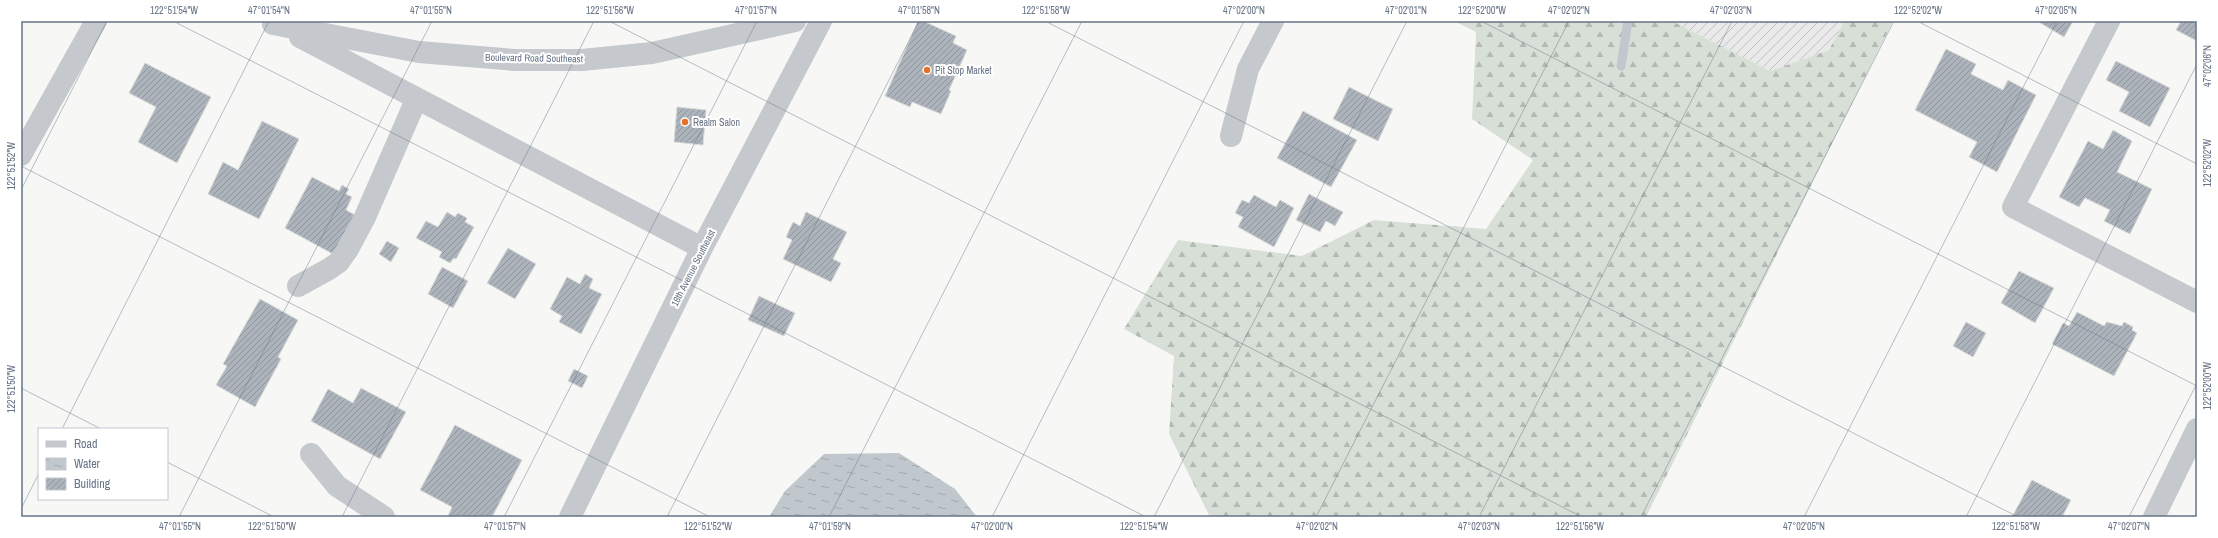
<svg xmlns="http://www.w3.org/2000/svg" width="2218" height="538" font-family="'Archivo Narrow',sans-serif">
  <style>
    .industrial { fill: url(#industrial-furrows) }
    .forest { fill: url(#forest-firs) }
    .water { fill: url(#water-ripples) }
    .lines { fill: none; stroke-linecap: round; stroke-linejoin: round }
    .stream { stroke: #c0c8ce; stroke-width: 9 }
    .building { fill: url(#building-hatch); stroke: #d9dad7 }
    .minor { stroke: #c5c8cc; stroke-width: 22 }
    .ticks { fill: none; stroke: #677386; stroke-width: 1; stroke-opacity: 0.45 }
    .poi-dot { fill: #e47229; stroke: #fff; stroke-width: 1.5 }
    .labels { text-anchor: middle; dominant-baseline: central; stroke-width: 4; stroke-linejoin: round; paint-order: stroke }
    .street-label { font-size: 10px; fill: #677386; stroke: #fff }
    .poi-label { font-size: 10px; fill: #677386; stroke: #fff; text-anchor: start }
    .neatline { fill: none; stroke: #677386; stroke-width: 1.5 }
    .ticks-label { font-size: 10px; text-anchor: middle; fill: #677386 }
  </style>
  <defs>
    <pattern id="industrial-furrows" width="10" height="10" patternUnits="userSpaceOnUse"><rect width="10" height="10" fill="#e8e9e8"/><path d="M-1 1l2-2M0 10L10 0M9 11l2-2" fill="none" stroke="#c0c1c2"/></pattern>
    <pattern id="forest-firs" width="22" height="20" patternUnits="userSpaceOnUse"><rect width="22" height="20" fill="#d8dfd6"/><path d="M5 1l3.5 6h-7zM16 11l3.5 6h-7z" fill="#b3b9b3"/></pattern>
    <pattern id="water-ripples" width="26" height="14" patternUnits="userSpaceOnUse"><rect width="26" height="14" fill="#c0c8ce"/><path d="M2 4q2-2 4 0t4 0M15 11q2-2 4 0t4 0" fill="none" stroke="#a0a7ad"/></pattern>
    <pattern id="building-hatch" width="6" height="6" patternUnits="userSpaceOnUse"><rect width="6" height="6" fill="#acb3ba"/><path d="M-1 1l2-2M0 6l6-6M5 7l2-2" fill="none" stroke="#90969d"/></pattern>
  </defs>
  <rect width="100%" height="100%" fill="#f7f8f5"/>
  <!-- industrial -->
  <path class="industrial" d="M1672,21H1844L1829,50L1770,71Z"/>
  <!-- forest -->
  <path class="forest" d="M1454,21H1672L1770,71L1829,50L1844,21H1893L1646,517H1210L1169,434L1174,356L1124,329L1178,240L1302,256L1374,220L1486,229L1533,160L1472,119L1476,32Z"/>
  <!-- water -->
  <path class="water" d="M899,453L955,489L977,517H769L785,491L824,454Z"/>
  <g class="lines">
    <!-- stream -->
    <path class="stream" d="M1621,66L1628,21"/>
  </g>
  <!-- building -->
  <path class="building" d="M918,21H923L956,36L953,43L967,50L949,90L951,91L941,114L912,102L910,107L885,96Z
    M2037,21H2073L2064,37Z
    M2181,21H2197V41L2176,30Z
    M1946,49L1976,64L1971,74L2003,90L2008,80L2036,95L1997,172L1969,157L1977,142L1915,110Z
    M2116,61L2170,88L2150,127L2119,111L2129,92L2106,80Z
    M145,63L211,97L177,163L138,142L156,107L129,93Z
    M1349,87L1393,109L1378,141L1333,119Z
    M677,107L706,110L703,145L674,142Z
    M1303,111L1357,140L1331,187L1277,158Z
    M262,121L299,139L259,219L208,194L223,162L238,170Z
    M2113,130L2132,141L2117,172L2152,189L2130,234L2104,221L2110,210L2085,198L2079,207L2059,197L2088,141L2103,149Z
    M312,177L339,191L342,185L349,189L346,194L352,197L346,210L355,215L333,254L285,228Z
    M1309,194L1343,212L1335,226L1326,221L1320,232L1296,220Z
    M1254,195L1276,207L1280,200L1294,208L1274,247L1238,227L1243,217L1235,213L1242,200L1249,203Z
    M447,212L455,217L458,213L467,218L465,222L474,227L456,259L454,258L450,263L439,257L442,252L416,238L426,221L438,227Z
    M806,212L847,232L833,259L841,263L831,282L783,259L792,240L786,237L793,222L800,226Z
    M387,241L399,248L391,262L379,254Z
    M508,248L536,264L515,299L487,283Z
    M442,267L468,281L453,308L428,294Z
    M2019,271L2054,288L2035,323L2001,303Z
    M585,274L593,279L589,288L602,294L581,334L559,322L562,316L550,309L567,277L580,284Z
    M759,296L795,313L784,336L748,320Z
    M260,299L298,320L278,357L281,359L255,407L216,385L227,366L223,364Z
    M2077,312L2104,326L2107,322L2122,326L2124,322L2133,327L2132,330L2137,333L2114,376L2052,344L2063,323L2069,326Z
    M1966,322L1986,333L1973,357L1953,346Z
    M574,369L588,376L582,388L568,381Z
    M361,388L406,412L380,459L311,421L328,389L353,403Z
    M455,425L522,460L492,517H451L448,516L452,507L420,490Z
    M2032,480L2071,500L2062,517H2012Z"/>
  <g class="lines">
    <!-- minor -->
    <path class="minor" d="M2109,21L2013,207L2197,302
      M273,24L419,52L515,60H582L652,53L795,21
      M300,37L702,248
      M1231,136L1248,69L1273,21
      M21,155L96,21
      M298,286L329,269L339,262L348,249L365,217L416,100
      M311,454L337,486L384,517
      M570,517L702,248L821,21
      M2154,517L2197,429"/>
  </g>
  <!-- ticks -->
  <path class="ticks" d="M173,21L1146,517M609,21L1582,517M1045,21L2018,517M1481,21L2197,386M1917,21L2197,164M21,166L710,517M21,190L107,21M21,388L101,429M62,429L269,21M167,462L274,517M21,509L39,473M179,517L432,21M342,517L594,21M504,517L757,21M667,517L919,21M829,517L1082,21M992,517L1244,21M1154,517L1407,21M1316,517L1569,21M1479,517L1732,21M1641,517L1894,21M1804,517L2057,21M1966,517L2197,64M2129,517L2197,383"/>
  <!-- markers -->
  <g class="poi-dot">
    <circle cx="927" cy="70" r="4"/>
    <circle cx="685" cy="122" r="4"/>
  </g>
  <g class="labels">
    <!-- street labels -->
    <g class="street-label">
      <text transform="translate(534 58) rotate(1)">Boulevard Road Southeast</text>
      <text transform="translate(693 268) rotate(-63)">18th Avenue Southeast</text>
    </g>
    <!-- poi labels -->
    <g class="poi-label">
      <text x="935" y="70">Pit Stop Market</text>
      <text x="693" y="122">Realm Salon</text>
    </g>
  </g>
  <!-- border -->
  <rect width="2218" height="538" fill="none" stroke="#ffffff" stroke-width="44"/>
  <!-- legend -->
  <rect x="38" y="428" width="130" height="72" fill="#ffffff" stroke="#c2c7cf"/>
  <rect x="46" y="441" width="20" height="6" fill="#c5c8cc" stroke="#c2c7cf"/>
  <text x="74" y="448" font-size="12" fill="#677386">Road</text>
  <rect x="46" y="458" width="20" height="12" fill="url(#water-ripples)" stroke="#c2c7cf"/>
  <text x="74" y="468" font-size="12" fill="#677386">Water</text>
  <rect x="46" y="478" width="20" height="12" fill="url(#building-hatch)" stroke="#c2c7cf"/>
  <text x="74" y="488" font-size="12" fill="#677386">Building</text>
  <rect x="22" y="22" width="2174" height="494" class="neatline"/>
  <g class="ticks-label">
    <text x="174" y="14">122°51'54"W</text>
    <text x="269" y="14">47°01'54"N</text>
    <text x="431" y="14">47°01'55"N</text>
    <text x="610" y="14">122°51'56"W</text>
    <text x="756" y="14">47°01'57"N</text>
    <text x="919" y="14">47°01'58"N</text>
    <text x="1046" y="14">122°51'58"W</text>
    <text x="1244" y="14">47°02'00"N</text>
    <text x="1406" y="14">47°02'01"N</text>
    <text x="1482" y="14">122°52'00"W</text>
    <text x="1569" y="14">47°02'02"N</text>
    <text x="1731" y="14">47°02'03"N</text>
    <text x="1918" y="14">122°52'02"W</text>
    <text x="2056" y="14">47°02'05"N</text>
    <text transform="translate(2207 66) rotate(-90)" y="4">47°02'06"N</text>
    <text transform="translate(2207 163) rotate(-90)" y="4">122°52'02"W</text>
    <text transform="translate(11 166) rotate(-90)" y="4">122°51'52"W</text>
    <text transform="translate(2207 386) rotate(-90)" y="4">122°52'00"W</text>
    <text transform="translate(11 389) rotate(-90)" y="4">122°51'50"W</text>
    <text x="180" y="530">47°01'55"N</text>
    <text x="272" y="530">122°51'50"W</text>
    <text x="505" y="530">47°01'57"N</text>
    <text x="708" y="530">122°51'52"W</text>
    <text x="830" y="530">47°01'59"N</text>
    <text x="992" y="530">47°02'00"N</text>
    <text x="1144" y="530">122°51'54"W</text>
    <text x="1317" y="530">47°02'02"N</text>
    <text x="1479" y="530">47°02'03"N</text>
    <text x="1580" y="530">122°51'56"W</text>
    <text x="1804" y="530">47°02'05"N</text>
    <text x="2016" y="530">122°51'58"W</text>
    <text x="2129" y="530">47°02'07"N</text>
  </g>
</svg>
